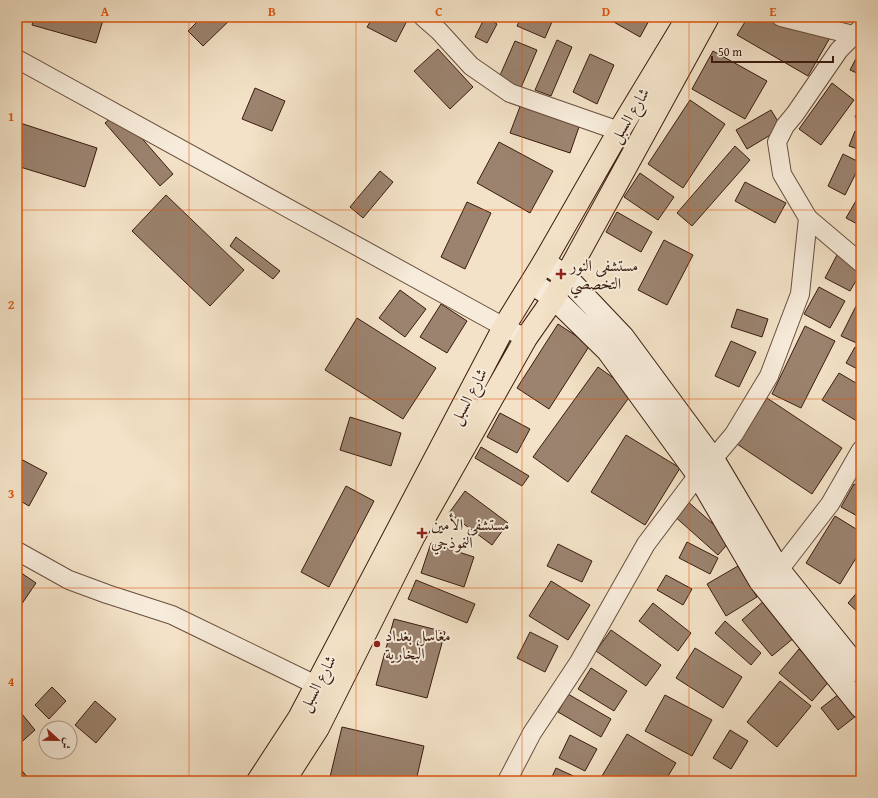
<svg xmlns="http://www.w3.org/2000/svg" width="878" height="798" font-family="'Gentium Book Plus',Amiri,serif">
  <style>
    .building { fill: #9b836f; stroke: #3b1c10 }
    .lines { fill: none; stroke-linecap: round; stroke-linejoin: round }
    .street-casing { stroke: #694e3e; stroke-width: 20 }
    .secondary-casing { stroke: #3b1c10; stroke-width: 24 }
    .primary-casing { stroke: #3b1c10; stroke-width: 24 }
    .street { stroke: #f7ecdb; stroke-width: 18 }
    .secondary { stroke: #f7ecdb; stroke-width: 22 }
    .primary { stroke: #f3e2c7; stroke-width: 22 }
    .grid { fill: none; stroke: #df560c; stroke-width: 1; stroke-opacity: 0.55 }
    .poi-dot { fill: #8f2418; stroke: #f7ecdb; stroke-width: 1.5 }
    .labels { text-anchor: middle; dominant-baseline: central; stroke-width: 4; stroke-linejoin: round; paint-order: stroke }
    .street-label { font-size: 16px; fill: #3b1c10; stroke: #f7ecdb }
    .poi-label { font-size: 16px; fill: #3b1c10; stroke: #f7ecdb; text-anchor: start }
    .neatline { fill: none; stroke: #df560c; stroke-width: 1.5 }
    .grid-label { font-size: 13px; text-anchor: middle; font-weight: bold; fill: #df560c }
  </style>
  <rect width="100%" height="100%" fill="#f3e2c7"/>
  <filter id="stains"><feTurbulence type="fractalNoise" baseFrequency=".005" numOctaves="4"/><feColorMatrix values="0 0 0 0 .2 0 0 0 0 .09 0 0 0 0 .02 0 0 0 .5 -.17"/></filter>
  <radialGradient id="worn" r=".72"><stop offset=".6" stop-color="#630" stop-opacity="0"/><stop offset="1" stop-color="#630" stop-opacity=".3"/></radialGradient>
  <!-- building -->
  <path class="building" d="M34,17H104L96,43L32,25Z
    M202,17H231L232,18L203,46L188,31Z
    M373,17H409L396,42L367,27Z
    M485,17L497,24L487,43L475,37Z
    M521,17H554L545,38L517,26Z
    M605,17H651L640,37Z
    M748,17H831L839,22L808,76L737,35Z
    M557,40L572,47L551,96L535,90Z
    M515,41L537,50L520,90L498,80Z
    M438,49L473,87L450,109L414,71Z
    M861,49V75L850,70Z
    M713,51L767,81L745,119L692,89Z
    M590,54L614,65L597,104L573,92Z
    M832,83L854,100L821,145L799,129Z
    M255,88L285,101L272,131L242,119Z
    M690,100L725,124L683,188L648,164Z
    M521,104L580,124L570,153L510,133Z
    M861,105V120L855,117Z
    M771,110L782,128L747,149L736,130Z
    M118,111L173,174L160,186L105,123Z
    M17,122L97,148L85,187L17,166Z
    M855,131L861,134V150L849,146Z
    M499,142L553,171L530,213L477,183Z
    M735,146L750,160L692,226L677,213Z
    M843,154L861,163L845,195L828,186Z
    M380,171L393,182L363,218L350,207Z
    M640,173L674,197L658,220L624,197Z
    M745,182L786,203L775,223L735,201Z
    M861,192V226L846,218Z
    M166,195L244,270L210,306L132,231Z
    M467,202L491,213L465,269L441,257Z
    M617,212L652,232L641,252L606,232Z
    M236,237L280,271L273,279L230,246Z
    M664,240L693,255L667,305L638,290Z
    M837,255L861,268V272L850,291L825,278Z
    M819,287L845,301L830,328L804,314Z
    M400,290L426,309L405,337L379,318Z
    M861,296V345L841,336Z
    M441,304L467,321L447,353L420,337Z
    M737,309L768,319L762,337L731,327Z
    M357,318L436,368L403,419L325,370Z
    M558,324L590,345L549,409L517,388Z
    M805,326L835,341L801,408L772,394Z
    M731,341L756,352L739,387L715,376Z
    M855,347L861,350V371L846,363Z
    M598,367L633,392L568,482L533,457Z
    M839,373L861,386V421L860,423L822,400Z
    M767,398L842,448L812,494L737,444Z
    M500,413L530,429L517,453L487,437Z
    M350,417L401,433L391,466L340,450Z
    M626,435L680,468L645,525L591,492Z
    M481,447L529,476L522,486L475,458Z
    M17,457L47,473L29,506L17,499Z
    M854,484L861,487V518L841,507Z
    M346,486L374,501L329,587L301,572Z
    M465,491L508,523L492,545L449,513Z
    M685,499L731,540L718,555L672,514Z
    M835,516L861,532V550L840,584L806,563Z
    M687,542L718,558L710,574L679,558Z
    M431,543L474,557L464,587L421,573Z
    M558,544L592,561L582,582L547,566Z
    M738,566L757,597L726,616L707,584Z
    M17,570L36,583L17,611Z
    M666,575L692,589L683,605L657,590Z
    M416,580L475,604L467,623L408,599Z
    M551,581L590,605L568,640L529,616Z
    M861,588V615L848,603Z
    M765,600L795,637L772,656L742,620Z
    M653,603L691,633L678,651L639,621Z
    M394,619L445,632L427,698L376,685Z
    M725,621L761,653L751,665L715,633Z
    M611,630L661,665L646,686L596,651Z
    M530,632L558,646L545,672L517,658Z
    M695,648L742,677L723,708L676,678Z
    M799,649L832,678L812,701L779,673Z
    M591,668L627,691L614,711L578,689Z
    M780,681L811,706L777,747L747,722Z
    M52,687L66,701L49,719L35,705Z
    M568,694L611,719L601,737L558,712Z
    M839,694L856,716L838,730L821,708Z
    M665,695L712,720L692,756L645,731Z
    M95,701L116,719L96,743L75,725Z
    M17,708L35,730L17,746Z
    M342,727L424,746L416,781H348L330,777Z
    M730,730L748,741L731,769L713,758Z
    M627,734L676,763L665,781H599Z
    M570,735L597,749L585,771L559,758Z
    M17,765L30,780L29,781H17Z
    M556,768L582,780L581,781H550Z"/>
  <g class="lines">
    <!-- street casing -->
    <g class="street-casing">
      <path id="street" d="M423,17L439,31L471,66L510,93L619,131
        M781,17L861,37
        M17,59L504,327L526,338
        M808,218L861,263
        M17,551L69,580L107,594L172,615L316,685
        M779,570L830,504L861,450
        M507,781L532,733L579,662L646,544L698,475L713,459L734,434L769,376L800,294L808,218L782,174L777,142L785,126L795,114L839,50L861,28"/>
    </g>
    <!-- secondary casing -->
    <g class="secondary-casing">
      <path id="secondary" d="M544,262L565,276L623,337L713,459L779,570L861,672
        M532,283L554,298L608,351L698,475L760,581L861,707"/>
    </g>
    <!-- primary casing -->
    <g class="primary-casing">
      <path id="primary" d="M258,781L299,718L504,327L544,262L619,131L688,17
        M284,781L318,728L414,536L526,338L554,298L708,17"/>
    </g>
    <!-- street -->
    <use href="#street" class="street"/>
    <!-- secondary -->
    <use href="#secondary" class="secondary"/>
    <!-- primary -->
    <use href="#primary" class="primary"/>
  </g>
  <!-- grid -->
  <path class="grid" d="M189,17V781M356,17V781M522,17V781M689,17V781M17,210H861M17,399H861M17,588H861"/>
  <!-- markers -->
  <g class="poi-dot">
    <path d="M559 268h4v4h4v4h-4v4h-4v-4h-4v-4h4z"/>
    <path d="M420 527h4v4h4v4h-4v4h-4v-4h-4v-4h4z"/>
    <circle cx="377" cy="644" r="4"/>
  </g>
  <g class="labels">
    <!-- street labels -->
    <g class="street-label">
      <text transform="translate(629 115) rotate(-59)">شارع السبل</text>
      <text transform="translate(468 396) rotate(-62)">شارع السبل</text>
      <text transform="translate(317 683) rotate(-62)">شارع السبل</text>
    </g>
    <!-- poi labels -->
    <g class="poi-label">
      <text x="570" y="265">مستشفى النور<tspan x="570" dy="18">التخصصي</tspan></text>
      <text x="431" y="524">مستشفى الأمين<tspan x="431" dy="18">النموذجي</tspan></text>
      <text x="385" y="635">مغاسل بغداد<tspan x="385" dy="18">البخارية</tspan></text>
    </g>
  </g>
  <!-- margin -->
  <rect width="878" height="798" fill="none" stroke="#f3e2c7" stroke-width="44"/>
  <!-- north arrow -->
  <g transform="translate(58 740) rotate(112)"><circle r="19" fill="#f7ecdb" stroke="#ac998a"/>
  <path d="M0-3L7 15L0 10L-7 15Z" fill="#8f2418"/>
  <text y="-6" font-size="11" font-weight="bold" text-anchor="middle" fill="#3b1c10">ش</text>
  </g>
  <!-- scale -->
  <path d="M712 56v6h121v-6" fill="none" stroke="#3b1c10" stroke-width="2"/>
  <text x="718" y="56" font-size="12" fill="#3b1c10" stroke="#f7ecdb" stroke-width="3" paint-order="stroke">50 m</text>
  <rect x="22" y="22" width="834" height="754" class="neatline"/>
  <g class="grid-label">
    <text x="105" y="16">A</text>
    <text x="272" y="16">B</text>
    <text x="439" y="16">C</text>
    <text x="606" y="16">D</text>
    <text x="773" y="16">E</text>
    <text x="11" y="121">1</text>
    <text x="11" y="309">2</text>
    <text x="11" y="498">3</text>
    <text x="11" y="686">4</text>
  </g>
  <rect width="100%" height="100%" filter="url(#stains)"/>
  <rect width="100%" height="100%" fill="url(#worn)"/>
</svg>
